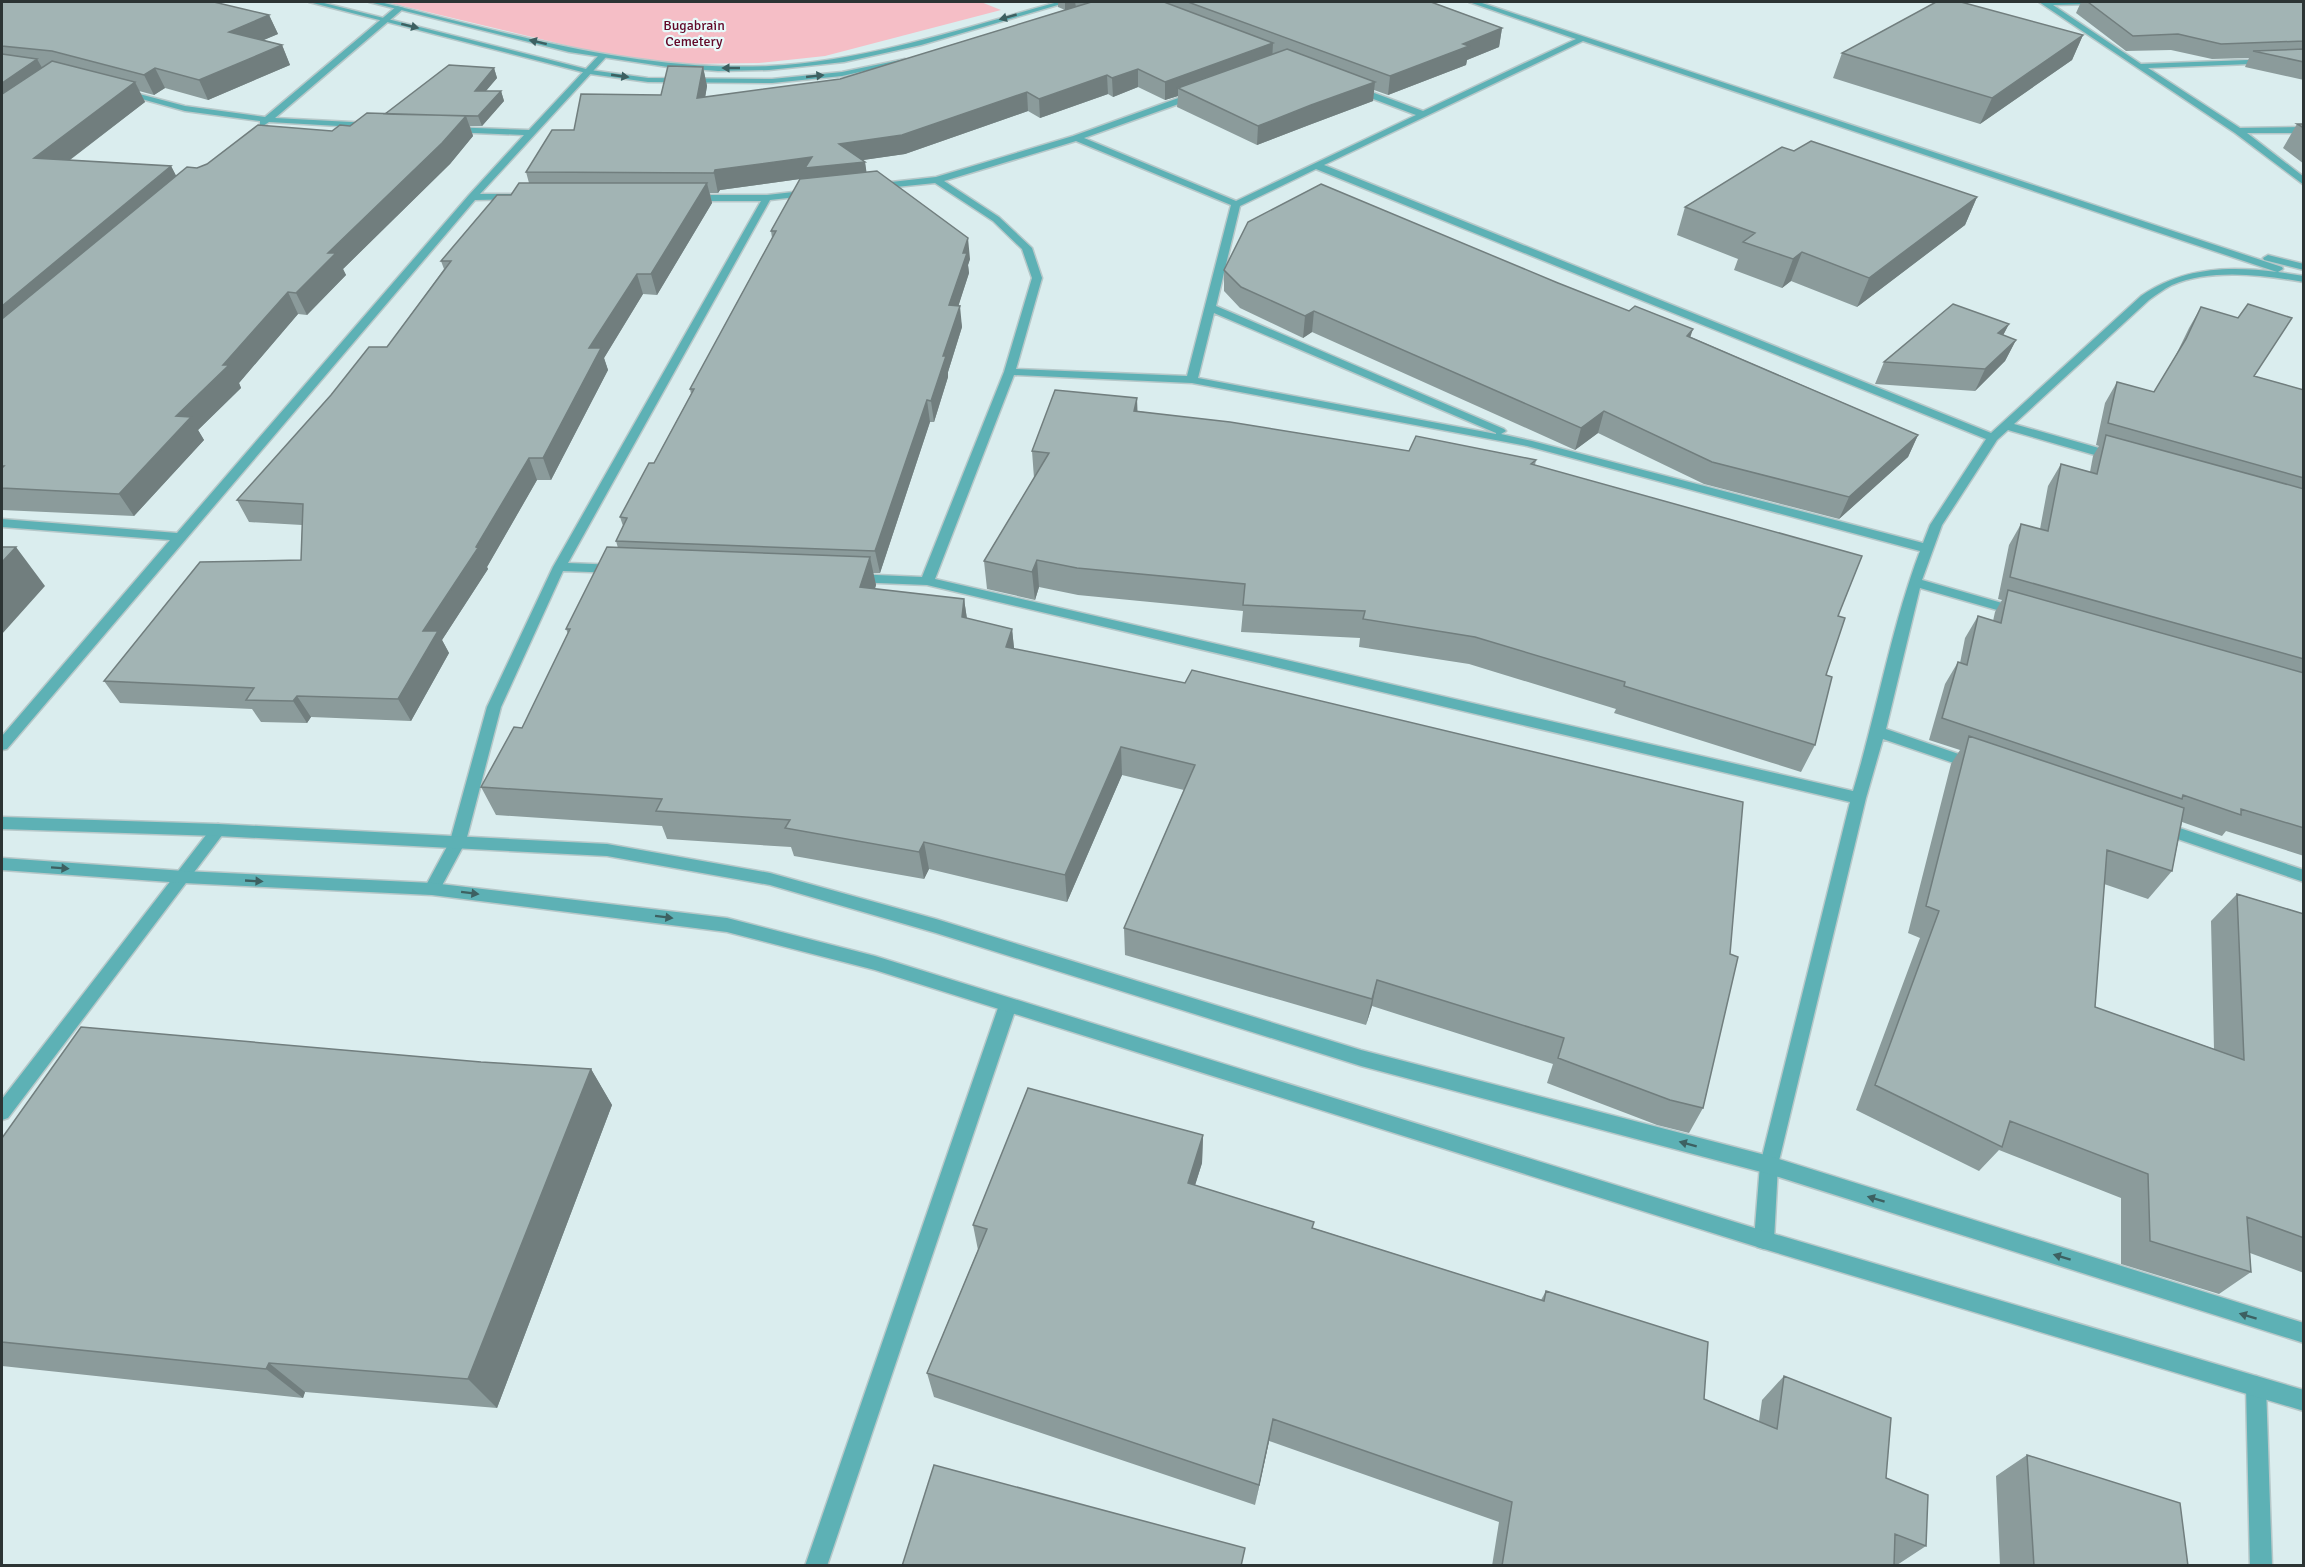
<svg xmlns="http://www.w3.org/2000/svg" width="2305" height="1567" font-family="Signika,sans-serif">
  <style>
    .green { fill: #f5bec6 }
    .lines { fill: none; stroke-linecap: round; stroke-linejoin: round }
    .minor-casing { stroke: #b7c8c9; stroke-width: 3 }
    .tertiary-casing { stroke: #b7c8c9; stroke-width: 3 }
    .minor { fill: #5db1b5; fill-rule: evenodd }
    .tertiary { fill: #5db1b5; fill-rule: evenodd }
    .wall { fill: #8b9b9b }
    .shaded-wall { fill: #717e7e }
    .building { fill: #a2b4b4; stroke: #717e7e; stroke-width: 1.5 }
    .oneway { fill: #3d6061 }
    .labels { text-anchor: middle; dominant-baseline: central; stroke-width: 4.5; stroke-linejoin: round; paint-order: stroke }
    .far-park-label { font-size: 14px; fill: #620828; stroke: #e7fbfb }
  </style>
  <rect width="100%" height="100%" fill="#daedee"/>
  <!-- green -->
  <path class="green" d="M386,2H981L1001,10L825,56L759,63L681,64L623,59Z"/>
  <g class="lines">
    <!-- minor casing -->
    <g class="minor-casing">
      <path id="minor" d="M1469,2H1479L2282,267L2283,269L2278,272L2304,276V282C2263,275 2212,268 2172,285C2164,289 2156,295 2149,300L2014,424L2120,454V460H2112L2008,430L1997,440L1942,525L1922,580L2023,609L2025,612L2018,616L1920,588L1886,729L1979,761L1981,765L1974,770L1883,739L1866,798L1778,1165L1774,1240L1771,1247L1764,1249L1757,1247L1754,1240L1760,1165L1850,802L927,585L854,582L847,578L854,574L922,577L1004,372L1032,278L1022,249L993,221L935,183L876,189L871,186L873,184L936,177L1073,136L1195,92L1198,93V97L1084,138L1236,201L1416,115L1352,91V87H1358L1423,111L1576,39ZM1583,41L2274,271L2277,272C2229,266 2183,267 2141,296L1991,433L1324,165ZM1076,141L1231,205L1187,376L1016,369L1042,278L1032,248L999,217L944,181ZM1316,169L1986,439L1930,525L1923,543L1532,441L1501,434L1506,431L1504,429L1216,306L1240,206ZM1214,313L1496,433V434L1198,378ZM1014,375L1192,383L1527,446L1920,551C1891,628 1877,712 1853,791L935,579Z
        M2039,2H2094L2091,4L2053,5L2141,64L2304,58V62L2148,68L2240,128L2304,127V133H2247L2304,177V185L2235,133Z
        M397,6L404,8L275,118L370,123L373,124V128L269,122L263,126L260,125V121L185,111L120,93L124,90L185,106L265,117Z
        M599,55L606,57L480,194H514L517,195V199L475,200L7,749L2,750V736L170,540L2,527V519L177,533L469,195L524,135L451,132L447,129L448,127L529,130Z
        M811,190L816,193L814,195L770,200L568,563L617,565L623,569L617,573L563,571L501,707L466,841L438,893H426L424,889L450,841L487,707L553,567L761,201H691L686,198L691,195H767Z
        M2268,255L2304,264V270L2264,260L2263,258Z
        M2162,822L2304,870V882L2157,832L2154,828L2157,824Z
        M218,824L223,826L226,830L223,834L8,1118L2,1120V1099L213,826Z
        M1008,998L1014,1000L1017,1005L827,1566H805L999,1005L1002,1000Z
        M2256,1376L2263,1379L2266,1386L2272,1566H2250L2246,1386L2249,1379Z"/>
    </g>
    <!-- tertiary casing -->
    <g class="tertiary-casing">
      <path id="tertiary" d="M309,2H320L590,70L648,78L772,79L842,72L905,59L909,61L842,76L772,83L648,82L590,74Z
        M369,2H380C507,33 637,72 769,66C868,61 963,28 1058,2H1068L921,45L844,62L769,70L718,71L668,67L569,52Z
        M2,817L218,824L607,844L770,873L936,919L1361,1050L1769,1156L2304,1323V1343L1769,1174L1361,1066L936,933L770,885L607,856L218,836L2,829Z
        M2,858L184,871L432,883L727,918L875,956L1764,1231L2304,1390V1411L1764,1249L875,970L727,932L432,895L184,883L2,870Z"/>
    </g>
    <!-- minor -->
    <use href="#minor" class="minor"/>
    <!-- tertiary -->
    <use href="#tertiary" class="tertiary"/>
  </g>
  <!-- wall -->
  <path class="wall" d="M2,2L269,15L278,34L263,40L282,45L290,65L208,100L165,88L154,95L139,91L145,102L70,160L171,166L176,176L197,168L350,126L385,114L494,68L497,78L486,91H501L504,101L482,126H470L473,136L450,164L343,269L346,275L307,315L298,314L239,383L241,388L198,430L204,440L134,516L2,510Z
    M1058,2H1431L1502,28L1499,47L1467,60L1466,65L1388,95L1374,90L1373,101L1309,125L1257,145L1177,107L1178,96L1165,100L1138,87L1113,97L1108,94L1040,118L1028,111L905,154L862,160L865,162L866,172L970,259L968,265L969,273L958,306L962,327L948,372V377L934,422H930L880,573H873L876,585L875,589L964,599L967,619L1012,629L1014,649L1185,683L1703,1108L1689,1133L1657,1125L1547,1083L1553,1064L1372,1006L1366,1025L1125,955L1124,928L1184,790L1122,775L1067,902L929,869L924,879L794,856L791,847L667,839L662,826L496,815L481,787L522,728L568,634L566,629L618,548L616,541L623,526L620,517L654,463L691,394L690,389L772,238L771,231L800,179L720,190L718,193H710L712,203L657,295L643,294L604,358L608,370L551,480H537L487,567L488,569L442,640L449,653L411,721L311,717L307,723L261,722L252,709L120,703L104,681L301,560L302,525L249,522L237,500L387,347L444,269L441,261L511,195L529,183L526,172L574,130L661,95L703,67L707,86L705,97L840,79L1065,10L1058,7Z
    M2081,2H2304V80L2245,67L2249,58L2212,59L2171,50L2126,51L2076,13Z
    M2083,35L2072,60L1980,124L1833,78L1842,53Z
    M2297,124H2304V164L2283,148Z
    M1794,151L1977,197L1965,225L1857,307L1791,281L1782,288L1734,270L1738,259L1677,235L1685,207Z
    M1224,270L1558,283L1691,337L1918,435L1908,457L1839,519L1704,484L1598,433L1575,450L1312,332L1303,338L1240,308L1224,291Z
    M2201,307L2254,376L2304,390V856L2226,831L2222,836L2182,822L2172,871L2148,899L2104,884L2095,1007L2214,1049L2211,921L2237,894L2304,914V1273L2250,1253L2251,1272L2219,1294L2121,1264V1198L1999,1150L1979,1171L1856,1110L1920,938L1908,933L1951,764L1960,750L1929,740L1945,684L1958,662L1960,663L1965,638L1978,616L1993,621L1995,612L2002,600L1998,599L2009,545L2021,524L2040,529L2048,486L2061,464L2090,472L2093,456L2099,446L2096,445L2105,403L2117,382L2154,392L2174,359L2189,328Z
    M2009,324L2003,335L2016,340L2005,361L1975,391L1875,384L1884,362Z
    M1138,411L1409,451L1536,460L1535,465L1838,616L1826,675L1815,745L1801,772L1614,713L1616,709L1469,664L1359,647L1360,638L1241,632L1243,611L1078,595L1039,587L1035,600L987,589L984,561L1034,478L1032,451Z
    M481,1062L591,1069L612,1105L497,1408L305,1392L303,1398L2,1366V1138Z
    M1203,1135L1202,1163L1195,1185L1313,1228L1541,1300L1546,1291L1704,1399L1759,1421L1762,1400L1784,1376L1886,1478L1926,1546L1897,1565L1894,1564V1566H1492L1499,1522L1269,1441L1255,1505L934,1397L927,1373L978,1250L973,1225Z
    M2027,1455L2188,1566H2000L1996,1476Z"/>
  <!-- shaded-wall -->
  <path class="shaded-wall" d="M1065,2H1075L1076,7L1065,10Z
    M269,15L278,34L238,51L229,32Z
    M1502,28L1499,47L1467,60L1466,65L1388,95L1390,76L1463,44Z
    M2083,35L2072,60L1980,124L1992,98Z
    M1273,43L1272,62L1178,88V96L1165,100V82Z
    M282,45L290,65L208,100L199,80Z
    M37,59L48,78L2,111V83Z
    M703,67L707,86L702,117L697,98Z
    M155,68L165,88L154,95L144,75Z
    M494,68L497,78L478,100L475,91Z
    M1138,69V87L1113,97L1112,78Z
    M1107,75L1108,94L1040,118L1039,99Z
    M135,82L145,102L46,178L34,158Z
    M1375,82L1373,101L1309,125L1257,145L1258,126L1311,105Z
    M501,91L504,101L482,126L478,116Z
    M1027,92L1028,111L905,154L843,163L839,144Z
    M466,116L473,136L450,164L343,269L346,275L307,315L296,293L328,253Z
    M812,157L865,162L868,182L807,178L720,190L718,193L714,173L715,170Z
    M171,166L182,187L2,340V306Z
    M707,183L712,203L657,295L651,274Z
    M1977,197L1965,225L1857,307L1869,278Z
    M968,238L970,259L968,265L969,273L952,326L949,305L963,253Z
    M1802,252L1791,281L1782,288L1793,259Z
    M637,274L643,294L604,358L608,370L551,480L543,458L589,348Z
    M288,292L298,314L239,383L241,388L198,430L204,440L134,516L119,494L176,416Z
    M960,306L962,327L948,372V377L934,422L931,401L943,356Z
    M1314,311L1312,332L1303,338L1305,316Z
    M2009,324L1998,345V333Z
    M1693,329L1686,350L1687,336Z
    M2016,340L2005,361L1975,391L1985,369Z
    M1137,398L1138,424L1134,411Z
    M927,400L930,422L880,573L875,551Z
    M1604,411L1598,433L1575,450L1581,428Z
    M1918,435L1908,457L1839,519L1849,497Z
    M529,458L537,480L487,567L488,569L442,640L449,653L411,721L398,699L423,631L476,547Z
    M16,547L45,586L2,634V562Z
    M870,557L876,585L866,615L860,587Z
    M1037,560L1039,587L1035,600L1032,572Z
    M964,599L968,626L962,617Z
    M1012,629L1015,657L1006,647Z
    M297,696L311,717L307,723L293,701Z
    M1121,747L1122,775L1067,902L1065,875Z
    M924,842L929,869L924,879L919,852Z
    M1377,980L1372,1006L1366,1025L1372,999Z
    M591,1069L612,1105L497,1408L468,1379Z
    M1203,1135L1202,1163L1187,1211L1188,1183Z
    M269,1363L305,1392L303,1398L266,1369Z
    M1273,1419L1269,1441L1255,1505L1259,1485Z"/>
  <!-- building -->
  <path class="building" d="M2,2H214L269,15L229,32L282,45L199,80L155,68L144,75L52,51L2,46Z
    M1084,2H1164L1273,43L1165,82L1138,69L1112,78L1107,75L1039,99L1027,92L902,135L839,144L865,162L805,168L812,157L715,170L714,173L526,172L552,130H574L581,94L661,95L668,66L703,67L697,98L840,79L1088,3Z
    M1188,2H1431L1502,28L1463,44L1469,46L1390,76Z
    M1936,2H1961L2083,35L1992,98L1842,53Z
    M2088,2H2304V41L2221,44L2178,34L2133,36Z
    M1287,49L1375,82L1311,105L1258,126L1178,88Z
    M2304,49V62L2253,51Z
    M2,54L37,59L2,83Z
    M52,61L135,82L34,158L171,166L2,306V94Z
    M449,65L494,68L475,91H501L478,116L385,114Z
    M367,113L466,116L442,143L328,253H336L296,293L288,292L223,365H229L176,416L191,417L119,494L2,488V468L4,466H2V319L187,167L197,168L207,164L258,125L332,131L340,125L350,126Z
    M2297,124H2304V128Z
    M1811,141L1977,197L1869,278L1802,252L1793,259L1743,242L1755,233L1685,207L1782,147L1794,151Z
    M877,171L968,238L963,253H967L949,305L960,306L943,356H946L931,401L927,400L875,551L616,541L627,518L620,517L649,463H654L694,389H690L776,231H771L800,179Z
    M519,183H707L651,274H637L589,348H601L543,458H529L476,547L478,548L423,631H438L398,699L297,696L293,701L246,700L254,688L104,681L200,562L301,560L303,504L237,500L331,395L369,347H387L451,261H441L497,195H511Z
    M1321,184L1558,283L1629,311L1635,306L1693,329L1687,336L1918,435L1849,497L1712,462L1604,411L1581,428L1314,311L1305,316L1241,287L1224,270L1248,222Z
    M1953,304L2009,324L1998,333L2016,340L1985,369L1884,362Z
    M2248,304L2292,318L2254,376L2304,390V478L2108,423L2117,382L2154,392L2186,339L2201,307L2238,318Z
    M1055,390L1137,398L1134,411L1230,422L1409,451L1416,436L1536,460L1531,464L1862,556L1838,616L1845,618L1826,675L1832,677L1815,745L1624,686L1625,682L1475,637L1363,619L1365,611L1243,605L1245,584L1077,568L1037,560L1032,572L984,561L1049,453L1032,451Z
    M2106,435L2304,489V659L2010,577L2021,524L2048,531L2061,464L2097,474Z
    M2,547H16L2,562Z
    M607,547L870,557L860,587L964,599L962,617L1012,629L1006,647L1185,683L1192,670L1743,802L1730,954L1738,957L1703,1108L1670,1100L1558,1058L1564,1038L1377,980L1372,999L1124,928L1195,765L1121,747L1065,875L924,842L919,852L785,828L790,820L656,811L662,799L481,787L514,727L522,728L570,629H566Z
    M2008,590L2304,673V828L2241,809V815L2183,795L2182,799L1942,718L1958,662L1967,665L1978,616L2001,623Z
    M1969,736L2184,808L2172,871L2107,850L2095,1007L2244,1060L2237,894L2304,914V1238L2247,1217L2251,1272L2150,1241L2148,1174L2010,1121L2002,1147L1875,1085L1939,911L1926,906Z
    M81,1027L481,1062L591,1069L468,1379L269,1363L266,1369L2,1342V1138Z
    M1028,1088L1203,1135L1188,1183L1314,1222L1312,1228L1544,1301L1546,1291L1708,1342L1704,1399L1777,1429L1784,1376L1891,1418L1886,1478L1928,1495L1926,1546L1895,1534L1894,1566H1502L1512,1502L1273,1419L1259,1485L927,1373L987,1229L973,1225Z
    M2027,1455L2180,1503L2188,1566H2034Z
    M934,1465L1245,1548L1241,1566H902Z"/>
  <!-- one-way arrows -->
  <defs><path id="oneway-solid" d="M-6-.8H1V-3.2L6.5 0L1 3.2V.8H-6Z" transform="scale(1.5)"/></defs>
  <g class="oneway">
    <use href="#oneway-solid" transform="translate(1008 17) rotate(164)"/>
    <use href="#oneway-solid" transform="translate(410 26) rotate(14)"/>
    <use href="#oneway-solid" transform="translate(538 42) rotate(-166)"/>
    <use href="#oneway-solid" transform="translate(731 68) rotate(180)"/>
    <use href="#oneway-solid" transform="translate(620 76) rotate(8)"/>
    <use href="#oneway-solid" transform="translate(815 76) rotate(-6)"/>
    <use href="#oneway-solid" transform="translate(60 868) rotate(4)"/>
    <use href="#oneway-solid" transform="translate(254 881) rotate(3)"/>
    <use href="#oneway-solid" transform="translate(470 893) rotate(7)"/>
    <use href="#oneway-solid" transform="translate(664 917) rotate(7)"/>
    <use href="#oneway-solid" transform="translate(1688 1144) rotate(-165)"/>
    <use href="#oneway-solid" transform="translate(1876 1199) rotate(-163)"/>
    <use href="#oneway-solid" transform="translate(2062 1257) rotate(-163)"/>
    <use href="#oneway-solid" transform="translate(2248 1316) rotate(-163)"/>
  </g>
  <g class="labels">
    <!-- far-park labels -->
    <g class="far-park-label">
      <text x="694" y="25">Bugabrain<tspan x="694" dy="16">Cemetery</tspan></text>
    </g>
  </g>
  <!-- border -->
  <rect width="2305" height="1567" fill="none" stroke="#2c3434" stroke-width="6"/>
</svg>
